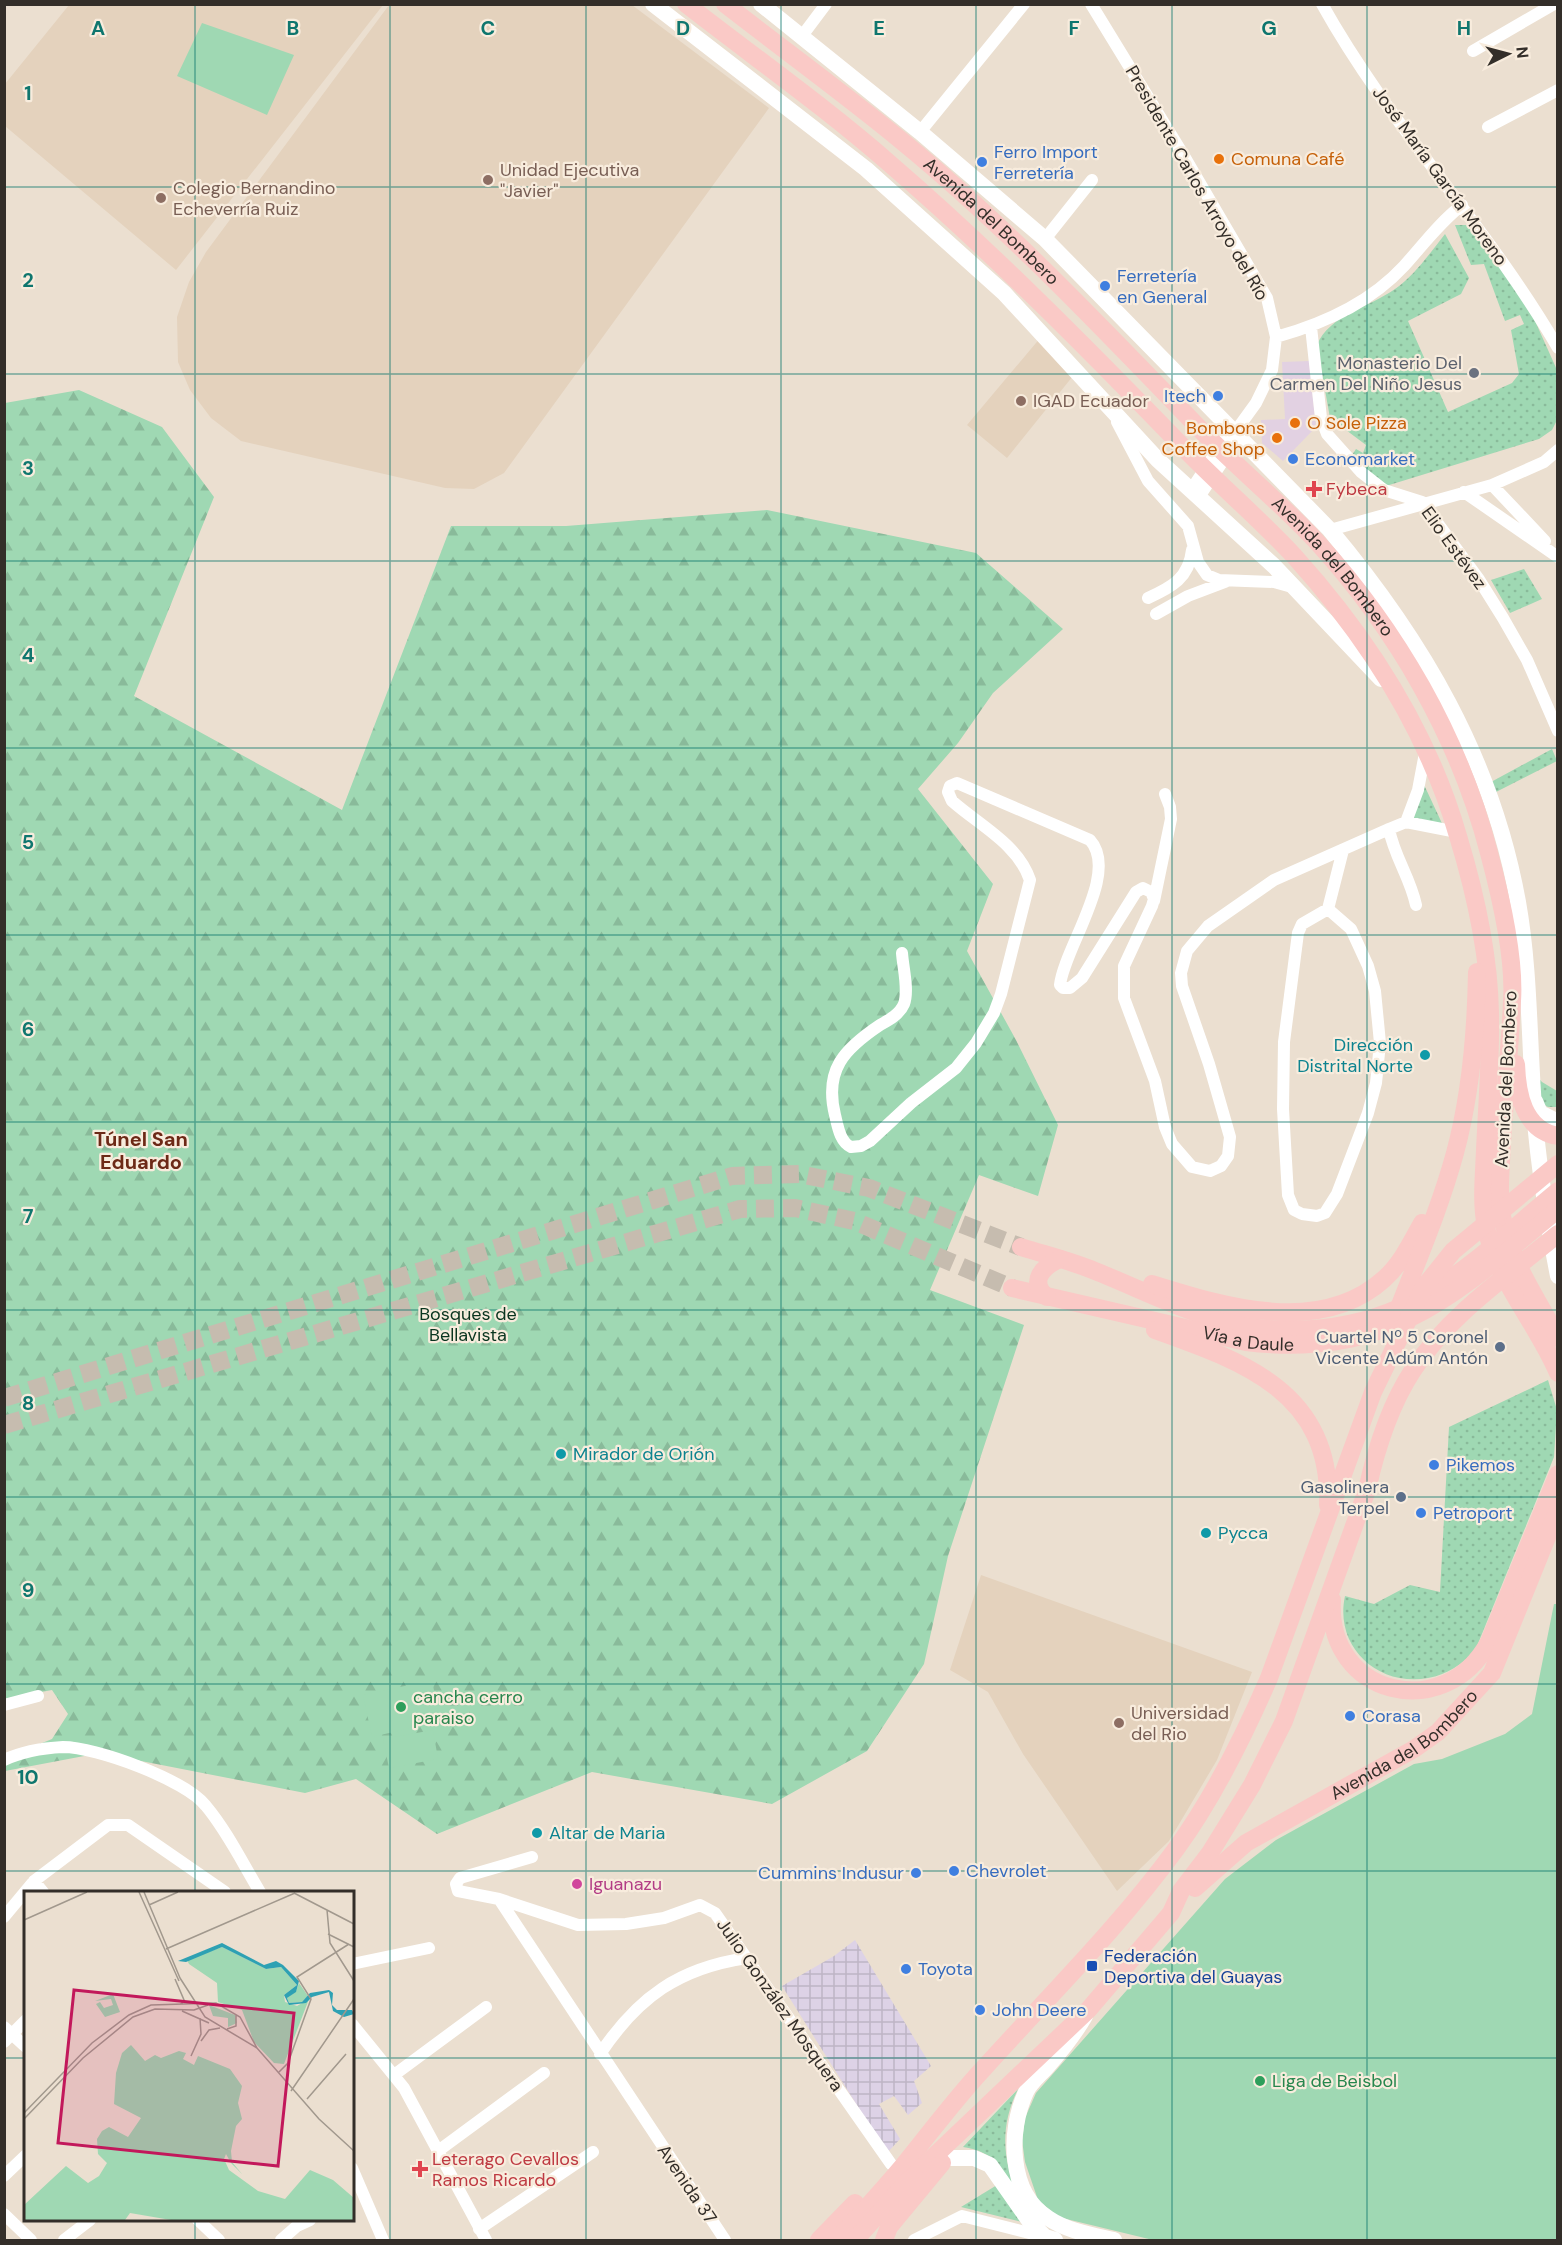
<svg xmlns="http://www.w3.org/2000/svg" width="1562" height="2245" font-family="'DM Sans',sans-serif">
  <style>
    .commercial { fill: #e2d1e2 }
    .industrial { fill: url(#industrial-grid) }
    .built { fill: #e4d2bd }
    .grass { fill: url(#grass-dots) }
    .forest { fill: url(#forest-firs) }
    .garden { fill: #9fd8b3 }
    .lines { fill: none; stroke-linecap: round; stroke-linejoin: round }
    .primary-tunnel { stroke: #c6bcaf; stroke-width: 18; stroke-dasharray: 18 9; stroke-linecap: butt }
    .street { stroke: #fff; stroke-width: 12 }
    .secondary { stroke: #fff; stroke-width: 16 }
    .primary { stroke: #fac9c6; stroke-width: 18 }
    .grid { fill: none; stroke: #0f766e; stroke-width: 1.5; stroke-opacity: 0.55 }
    .food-dot { fill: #e8710a; stroke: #f8ecdd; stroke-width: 2 }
    .shop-dot { fill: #3f7fe0; stroke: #f8ecdd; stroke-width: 2 }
    .education-dot { fill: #8d6e63; stroke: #f8ecdd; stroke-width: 2 }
    .worship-dot { fill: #6b7280; stroke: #f8ecdd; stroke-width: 2 }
    .health-dot { fill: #e0444e; stroke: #f8ecdd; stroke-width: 2 }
    .culture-dot { fill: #0f9aa8; stroke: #f8ecdd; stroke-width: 2 }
    .service-dot { fill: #5c6f8a; stroke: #f8ecdd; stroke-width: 2 }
    .leisure-dot { fill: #2e9e5b; stroke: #f8ecdd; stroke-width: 2 }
    .hotel-dot { fill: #d1479c; stroke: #f8ecdd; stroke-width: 2 }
    .transit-dot { fill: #1a4fb4; stroke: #f8ecdd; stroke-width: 2 }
    .labels { text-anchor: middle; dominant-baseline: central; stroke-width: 4.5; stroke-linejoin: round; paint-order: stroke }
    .shop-label { font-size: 18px; fill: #366cbe; stroke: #f8ecdd; text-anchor: start }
    .food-label { font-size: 18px; fill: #c56008; stroke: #f8ecdd; text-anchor: start }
    .education-label { font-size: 18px; fill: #785e54; stroke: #f8ecdd; text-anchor: start }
    .street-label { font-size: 18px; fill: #332e29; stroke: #f8ecdd }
    .worship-label { font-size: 18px; fill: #5b616d; stroke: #f8ecdd; text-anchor: end }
    .health-label { font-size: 18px; fill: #be3a42; stroke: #f8ecdd; text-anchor: start }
    .culture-label { font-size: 18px; fill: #0d838f; stroke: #f8ecdd; text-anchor: start }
    .park-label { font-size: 18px; fill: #09351f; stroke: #f8ecdd }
    .service-label { font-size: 18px; fill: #4e5e75; stroke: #f8ecdd; text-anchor: end }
    .leisure-label { font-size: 18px; fill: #27864d; stroke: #f8ecdd; text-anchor: start }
    .hotel-label { font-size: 18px; fill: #b23c85; stroke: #f8ecdd; text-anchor: start }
    .transit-label { font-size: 18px; fill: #164399; stroke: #f8ecdd; text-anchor: start }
    .neighbourhood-label { font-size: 20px; font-weight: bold; fill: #6c2916; stroke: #f8ecdd }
    .inset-road { fill: none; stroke: #a1988d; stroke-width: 1.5 }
    .view { fill: #c2185b; fill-opacity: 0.15; stroke: #c2185b; stroke-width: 3 }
    .inset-edge { fill: none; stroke: #332e29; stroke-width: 3 }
    .grid-label { font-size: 20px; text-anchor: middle; font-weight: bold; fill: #0f766e; stroke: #f8ecdd; stroke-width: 4.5; stroke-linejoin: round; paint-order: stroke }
  </style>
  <defs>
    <pattern id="industrial-grid" width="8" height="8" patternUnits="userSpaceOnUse" patternTransform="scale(1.5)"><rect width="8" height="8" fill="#ddd2e6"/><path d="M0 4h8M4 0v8" fill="none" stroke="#beb5c5"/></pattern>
    <pattern id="grass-dots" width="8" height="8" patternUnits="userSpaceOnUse" patternTransform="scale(1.5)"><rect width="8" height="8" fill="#9fd8b3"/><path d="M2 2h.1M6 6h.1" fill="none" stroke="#89ba9a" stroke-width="1.8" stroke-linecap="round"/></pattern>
    <pattern id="forest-firs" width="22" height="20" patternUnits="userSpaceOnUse" patternTransform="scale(1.5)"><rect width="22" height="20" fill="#9fd8b3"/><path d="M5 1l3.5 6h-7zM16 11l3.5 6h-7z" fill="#89ba9a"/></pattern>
  </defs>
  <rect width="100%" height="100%" fill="#ebdfd0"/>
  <!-- commercial -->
  <path class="commercial" d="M1309,361L1316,427L1283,461L1262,443L1261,420L1285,419L1282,362Z"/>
  <!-- industrial -->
  <path class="industrial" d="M855,1940L931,2066L914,2081L922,2103L908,2115L894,2096L879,2104L900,2139L887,2153L782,1986L834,1956Z"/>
  <!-- built -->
  <path class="built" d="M69,5H383L176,270L5,126V84Z
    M389,5H632L769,108L504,473L474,489L445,488L241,441L211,418L190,390L178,362L177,317L189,282L206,252Z
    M1041,337L1077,371L1007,458L967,425Z
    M981,1575L1252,1672L1217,1760L1169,1841L1117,1891L1023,1754L988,1692L950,1670Z"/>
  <!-- grass -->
  <path class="grass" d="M1455,225H1467L1479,234L1527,303L1557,370V420L1552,430L1539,439L1386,486L1363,469L1352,455L1356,449L1363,453L1366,445L1330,418L1317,345C1329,315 1370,307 1395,289C1415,275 1430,253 1445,234L1469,278L1461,294L1408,321L1448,412L1512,383L1519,374L1511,330L1524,324L1520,315L1505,321L1484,264L1471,265Z
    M1524,569L1542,599L1510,613L1491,580Z
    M1552,749L1557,761L1496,792L1491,782Z
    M1419,774L1447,834L1404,819Z
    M1535,1074L1542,1082L1557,1091V1107H1548L1537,1101Z
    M1548,1380L1557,1410L1554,1457L1475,1651C1462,1664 1447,1675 1428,1678C1377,1687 1334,1646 1345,1596L1374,1604L1410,1585L1440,1592L1449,1427Z
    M1018,2089C1000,2126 1002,2158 1018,2195C1004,2170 994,2151 963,2147Z
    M997,2185L1026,2223L961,2207Z"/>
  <!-- forest -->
  <path class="forest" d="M79,390L162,427L214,497L134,696L342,810L451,526H566L767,510L976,553L1063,629L993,693L958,743L918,789L993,884L967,951L1016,1040L1058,1125L1038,1196L979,1175L930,1290L1024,1325L948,1556L924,1664L867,1751L772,1804L592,1772L437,1834L356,1779L305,1793L100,1753L5,1771V1758L52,1739L68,1714L52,1690L4,1699L5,403Z"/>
  <!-- garden -->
  <path class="garden" d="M202,23L294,55L267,115L177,76Z
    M1554,1604H1557V2240H1153L1058,2217L1038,2200L1025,2162L1022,2140L1025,2118L1036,2093L1225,1879L1276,1840L1414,1764L1442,1759L1505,1734L1532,1714Z
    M432,1680L440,1721L372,1737L363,1695Z
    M433,1730L438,1759L389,1768L383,1739Z"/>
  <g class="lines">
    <!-- primary-tunnel -->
    <path class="primary-tunnel" d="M4,1398L732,1176L799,1174L869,1188L1021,1247
      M4,1425L740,1209L795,1208L854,1221L1012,1288"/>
    <!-- street -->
    <path class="street" d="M1091,4L1184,156L1267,298L1276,337L1272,370L1256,403L1235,432L1226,437L1191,490
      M1322,4C1390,126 1488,227 1558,348
      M802,36L826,4
      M1473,51L1554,4
      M1488,127L1558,90
      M920,132L1024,4
      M1045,239L1092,180
      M1311,327L1321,418L1327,434L1361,472L1384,490L1422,502L1478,578L1503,618L1527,660L1558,731
      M1276,337C1323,324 1370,303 1404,266C1423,245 1439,223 1462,205
      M1117,422L1148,481L1188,526L1198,562L1207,575L1219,580L1274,582L1292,587
      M1492,485L1545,541
      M1464,492L1558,557
      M1199,497L1235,443V432
      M1330,530L1492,485L1544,462L1558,450
      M1148,598C1172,587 1189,578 1192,550
      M1156,614L1188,596L1225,582
      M1406,822L1418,790L1425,753
      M1389,829C1394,856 1410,877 1416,905
      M1154,901L1171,819L1170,807L1165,794
      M1328,909L1351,929L1368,966L1375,991L1380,1043L1376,1083L1368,1113L1337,1194L1325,1213L1317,1216L1302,1214L1294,1210L1288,1195L1283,1109L1284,1042L1298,933L1302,924Z
      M1328,909L1343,850
      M902,953C903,968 909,990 904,1004C900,1014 889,1020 880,1025C844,1049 824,1070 835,1115C838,1127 840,1142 851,1147L861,1146L870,1141L911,1103L956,1068L976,1043L994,1013L1001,994L1030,880C1018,844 979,825 952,801L948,792L950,786L957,783L1090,840C1120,873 1064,948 1060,985L1063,988H1070L1082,978L1136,892L1143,888L1151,892L1154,899L1152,906L1124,966V998L1155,1081L1165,1127L1172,1144L1192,1167L1210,1171L1221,1166L1228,1156L1230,1137L1209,1064L1182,986L1181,973L1187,951L1208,926L1274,880L1389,829L1406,822L1457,832
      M4,1705L38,1696
      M4,1760C21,1752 44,1748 63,1747C96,1747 186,1780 206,1806C227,1831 243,1864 260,1892
      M532,1857L460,1878L456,1884L458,1891L499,1899L578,1925L626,1924L664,1918L700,1905L715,1913L891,2164
      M34,1881L43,1892
      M499,1899L725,2240
      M4,1917L34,1881L108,1825H128L225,1892
      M352,1964L429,1948
      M352,2024L404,2088L486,2240
      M4,2027L26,2047
      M4,2042L26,2020
      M600,2054C638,1997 679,1968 747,1958
      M394,2075L486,2007
      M438,2151L544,2073
      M352,2168L383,2240
      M4,2176L26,2155
      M4,2214L31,2240
      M198,2220L219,2240
      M479,2229L593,2152
      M64,2240L90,2220
      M281,2240L297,2226L310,2220
      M914,2240L962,2216L1045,2237"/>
    <!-- secondary -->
    <path class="secondary" d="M653,4L866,169L1004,293L1158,460L1274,566L1381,679
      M761,4L920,132L1045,239L1330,530C1422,640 1492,758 1518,902C1529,964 1529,1028 1533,1092C1536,1153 1546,1215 1558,1276
      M1535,1101L1540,1113L1558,1122
      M1085,2016C1074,2035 1061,2051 1047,2067C1040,2075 1030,2083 1026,2092C1008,2131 1008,2193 1048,2218C1067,2231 1092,2235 1114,2240
      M947,2158H974L990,2165L1030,2222L1045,2237L1055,2240"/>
    <!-- primary -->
    <g class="primary">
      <path d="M686,4C754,57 825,107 889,163C991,251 1085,346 1179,443C1216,482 1258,517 1295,557C1367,637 1428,732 1458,836C1475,892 1489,954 1490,1013C1491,1058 1487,1105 1485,1150C1484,1176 1481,1202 1486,1227C1495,1277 1538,1325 1558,1373"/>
      <path id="s1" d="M725,4C784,50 845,94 903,142C1008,228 1102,328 1197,426C1235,466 1279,501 1317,542C1397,630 1459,737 1489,853C1500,894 1515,958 1512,1001C1510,1048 1505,1095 1502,1142C1501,1170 1497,1198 1504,1225C1513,1265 1539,1302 1558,1338"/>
      <path d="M1516,1064C1517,1093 1523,1130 1558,1136"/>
      <path d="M1021,1247C1046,1255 1071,1261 1095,1271C1133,1286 1170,1305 1209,1317C1280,1340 1361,1332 1425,1295C1473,1267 1515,1226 1558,1191"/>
      <path d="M1152,1284C1223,1306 1320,1337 1384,1279C1401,1264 1411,1243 1422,1223"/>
      <path id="s2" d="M1012,1288L1246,1342C1391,1359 1455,1295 1558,1209"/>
      <path d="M1047,1297C1028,1282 1043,1266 1060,1259"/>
      <path d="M1397,1313C1417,1261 1440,1208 1455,1153C1471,1094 1476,1033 1477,972"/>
      <path d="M1155,1330C1245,1362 1332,1393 1328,1505"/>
      <path d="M1332,1600C1326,1695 1444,1725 1489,1642L1558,1474"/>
      <path id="s3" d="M1195,1888L1246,1843L1414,1749L1438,1732L1492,1673L1558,1510"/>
      <path d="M819,2240L855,2203"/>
      <path d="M837,2240C859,2216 882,2191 903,2166C930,2133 955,2099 984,2068C1049,1996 1118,1928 1176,1849C1214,1797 1243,1738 1269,1678L1373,1392L1424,1287L1453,1251L1558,1164"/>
      <path d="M855,2240L906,2183L1089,2009L1171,1913L1181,1891L1210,1853L1252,1785L1284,1721L1367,1490C1376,1449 1390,1405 1413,1370C1449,1315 1508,1275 1558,1234"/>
      <path d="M884,2240L889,2227L942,2163"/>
    </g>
  </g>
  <!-- grid -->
  <path class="grid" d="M195,4V1892M390,4V2240M586,4V2240M781,4V2240M976,4V2240M1172,4V2240M1367,4V2240M4,187H1558M4,374H1558M4,561H1558M4,748H1558M4,935H1558M4,1122H1558M4,1310H1558M4,1497H1558M4,1684H1558M4,1871H1558M4,2058H26M352,2058H1558M195,2220V2240"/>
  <!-- markers -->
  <g class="food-dot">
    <circle cx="1219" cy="159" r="6"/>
    <circle cx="1295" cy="423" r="6"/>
    <circle cx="1277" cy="438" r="6"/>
  </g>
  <g class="shop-dot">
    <circle cx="982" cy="162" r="6"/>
    <circle cx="1105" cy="286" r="6"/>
    <circle cx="1218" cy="396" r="6"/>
    <circle cx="1293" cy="459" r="6"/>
    <circle cx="1434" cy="1465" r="6"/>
    <circle cx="1421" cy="1513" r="6"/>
    <circle cx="1350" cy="1716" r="6"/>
    <circle cx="954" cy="1871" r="6"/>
    <circle cx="916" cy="1873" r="6"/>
    <circle cx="906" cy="1969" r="6"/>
    <circle cx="980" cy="2010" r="6"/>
  </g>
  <g class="education-dot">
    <circle cx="488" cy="180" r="6"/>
    <circle cx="161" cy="198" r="6"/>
    <circle cx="1021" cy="401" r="6"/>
    <circle cx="1119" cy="1723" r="6"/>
  </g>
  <circle class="worship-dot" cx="1474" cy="373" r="6"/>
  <g class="health-dot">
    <path d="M1311 480h6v6h6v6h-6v6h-6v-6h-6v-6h6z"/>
    <path d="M417 2160h6v6h6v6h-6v6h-6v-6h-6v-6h6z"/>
  </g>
  <g class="culture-dot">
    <circle cx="1425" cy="1055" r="6"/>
    <circle cx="561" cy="1454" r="6"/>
    <circle cx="1206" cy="1533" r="6"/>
    <circle cx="537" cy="1833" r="6"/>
  </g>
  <g class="service-dot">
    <circle cx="1500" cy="1347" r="6"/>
    <circle cx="1401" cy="1497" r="6"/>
  </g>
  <g class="leisure-dot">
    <circle cx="401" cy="1707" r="6"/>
    <circle cx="1260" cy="2081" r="6"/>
  </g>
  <circle class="hotel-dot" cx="577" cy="1884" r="6"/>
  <rect class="transit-dot" x="1086" y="1960" width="12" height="12" rx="3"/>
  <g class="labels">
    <!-- shop labels -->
    <g class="shop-label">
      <text x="994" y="152">Ferro Import<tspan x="994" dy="21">Ferretería</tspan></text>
      <text x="1117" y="276">Ferretería<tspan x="1117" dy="21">en General</tspan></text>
      <text x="1206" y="396" text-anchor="end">Itech</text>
      <text x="1305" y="459">Economarket</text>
      <text x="1446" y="1465">Pikemos</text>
      <text x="1433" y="1513">Petroport</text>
      <text x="1362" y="1716">Corasa</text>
      <text x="966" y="1871">Chevrolet</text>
      <text x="904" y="1873" text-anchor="end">Cummins Indusur</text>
      <text x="918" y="1969">Toyota</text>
      <text x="992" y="2010">John Deere</text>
    </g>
    <!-- food labels -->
    <g class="food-label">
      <text x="1231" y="159">Comuna Café</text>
      <text x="1307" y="423">O Sole Pizza</text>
      <text x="1265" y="428" text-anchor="end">Bombons<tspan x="1265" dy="21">Coffee Shop</tspan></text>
    </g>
    <!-- education labels -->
    <g class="education-label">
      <text x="500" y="170">Unidad Ejecutiva<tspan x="500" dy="21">"Javier"</tspan></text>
      <text x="173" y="188">Colegio Bernandino<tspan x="173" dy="21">Echeverría Ruiz</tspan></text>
      <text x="1033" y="401">IGAD Ecuador</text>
      <text x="1131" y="1713">Universidad<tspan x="1131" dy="21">del Rio</tspan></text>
    </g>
    <!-- street labels -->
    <g class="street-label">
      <text transform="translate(1440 176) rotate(54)">José María García Moreno</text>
      <text transform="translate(1197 183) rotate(60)">Presidente Carlos Arroyo del Río</text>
      <text stroke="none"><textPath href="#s1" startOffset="344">Avenida del Bombero</textPath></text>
      <text transform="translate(1454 548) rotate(54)">Elio Estévez</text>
      <text stroke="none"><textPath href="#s1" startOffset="830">Avenida del Bombero</textPath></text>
      <text transform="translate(1506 1079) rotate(-87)">Avenida del Bombero</text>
      <text stroke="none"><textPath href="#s2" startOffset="242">Vía a Daule</textPath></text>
      <text stroke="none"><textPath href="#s3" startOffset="255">Avenida del Bombero</textPath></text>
      <text transform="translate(780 2005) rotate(55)">Julio González Mosquera</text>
      <text transform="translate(687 2184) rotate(56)">Avenida 37</text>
    </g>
    <!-- worship labels -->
    <g class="worship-label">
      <text x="1462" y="363">Monasterio Del<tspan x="1462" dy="21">Carmen Del Niño Jesus</tspan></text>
    </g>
    <!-- health labels -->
    <g class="health-label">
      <text x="1326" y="489">Fybeca</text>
      <text x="432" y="2159">Leterago Cevallos<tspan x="432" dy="21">Ramos Ricardo</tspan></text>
    </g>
    <!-- culture labels -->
    <g class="culture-label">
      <text x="1413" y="1045" text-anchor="end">Dirección<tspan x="1413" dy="21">Distrital Norte</tspan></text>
      <text x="573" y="1454">Mirador de Orión</text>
      <text x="1218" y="1533">Pycca</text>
      <text x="549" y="1833">Altar de Maria</text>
    </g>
    <!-- park labels -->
    <g class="park-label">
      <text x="468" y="1314">Bosques de<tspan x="468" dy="21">Bellavista</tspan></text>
    </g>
    <!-- service labels -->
    <g class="service-label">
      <text x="1488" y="1337">Cuartel Nº 5 Coronel<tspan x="1488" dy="21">Vicente Adúm Antón</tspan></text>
      <text x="1389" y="1487">Gasolinera<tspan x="1389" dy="21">Terpel</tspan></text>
    </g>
    <!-- leisure labels -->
    <g class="leisure-label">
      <text x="413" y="1697">cancha cerro<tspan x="413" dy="21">paraiso</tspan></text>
      <text x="1272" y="2081">Liga de Beisbol</text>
    </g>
    <!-- hotel labels -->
    <g class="hotel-label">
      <text x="589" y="1884">Iguanazu</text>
    </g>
    <!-- transit labels -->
    <g class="transit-label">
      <text x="1104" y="1956">Federación<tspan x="1104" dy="21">Deportiva del Guayas</tspan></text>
    </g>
    <!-- neighbourhood labels -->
    <g class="neighbourhood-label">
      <text x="141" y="1139">Túnel San<tspan x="141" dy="23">Eduardo</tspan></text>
    </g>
  </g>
  <!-- overview -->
  <g transform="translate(24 1891)">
    <rect width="330" height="330" fill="#ebdfd0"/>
    <path d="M275,92L284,105L278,111L265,112L263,107L272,100ZM89,103L96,121L81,126L72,113L76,111L80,117L89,114L87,108L71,110ZM185,114L211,124L213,132L204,136V127L189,125Z" fill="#9fd8b3"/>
    <path d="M107,154L121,170L131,164L137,167L155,160L162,162L159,168L170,174L174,165L206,178L218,195L214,212L218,228L212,235L207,260L208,271L218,283L207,272L202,263L200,268L205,279L234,300L261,308L286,279L309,289L330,307V329H147L106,322L101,329H0V314L42,275L64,292L75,285L83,272L74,263L73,248L78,240L85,236L104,246L117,227L90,213L92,182L98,162Z" fill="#9fd8b3"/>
    <path d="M198,56L242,78L257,76L273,94L260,104L261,111L273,115L285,108L260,173L250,172L230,151L218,119L194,111L193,92L165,73L163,69Z" fill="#9fd8b3"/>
    <path d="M198,52L240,74L252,70L259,74L275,90L272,101L263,107L265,112L278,111L286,102L305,99L309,102L308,114L313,119H328L330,123L320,126L309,120L305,101L288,106L282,112L265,114L260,104L273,94L257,76L242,78L198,56L162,71L154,70Z" fill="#2ea1b3"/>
    <path class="inset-road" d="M115,1L155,90M120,1L156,87M270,2L330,33M125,14L154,1M303,19L306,52L330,90M0,29L63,1M304,43L330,56M142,58L271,2M156,87L181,126L233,157L295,228L330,260M151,88L160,109L157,113M158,120L185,132M203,138L212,135V124M177,150L185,139L196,137M167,165L177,143L176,127M255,181L264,172L287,108L273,86L325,53M267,200L330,108M283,208L322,163M0,222L68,152L105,124L127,114L192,112L216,126L233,157M0,228L59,167L109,126L131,118L170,119L184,114"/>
    <path class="view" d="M50,99L270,122L254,275L34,252Z"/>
    <rect width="330" height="330" class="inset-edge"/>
  </g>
  <g class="grid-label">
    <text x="98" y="35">A</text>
    <text x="293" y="35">B</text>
    <text x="488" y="35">C</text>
    <text x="683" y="35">D</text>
    <text x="879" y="35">E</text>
    <text x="1074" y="35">F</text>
    <text x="1269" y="35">G</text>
    <text x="1464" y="35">H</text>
    <text x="28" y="100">1</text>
    <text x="28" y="287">2</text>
    <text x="28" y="475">3</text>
    <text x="28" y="662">4</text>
    <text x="28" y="849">5</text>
    <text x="28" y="1036">6</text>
    <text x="28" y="1223">7</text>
    <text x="28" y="1410">8</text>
    <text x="28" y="1597">9</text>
    <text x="28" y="1784">10</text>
  </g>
  <!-- border -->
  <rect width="1562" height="2245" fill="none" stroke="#332e29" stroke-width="12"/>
  <!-- north arrow -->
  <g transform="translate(1508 54) rotate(84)" stroke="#f8ecdd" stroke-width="4.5" paint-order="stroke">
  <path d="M0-4.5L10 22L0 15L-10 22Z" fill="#332e29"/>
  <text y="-9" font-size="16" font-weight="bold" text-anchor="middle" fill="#332e29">N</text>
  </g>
</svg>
